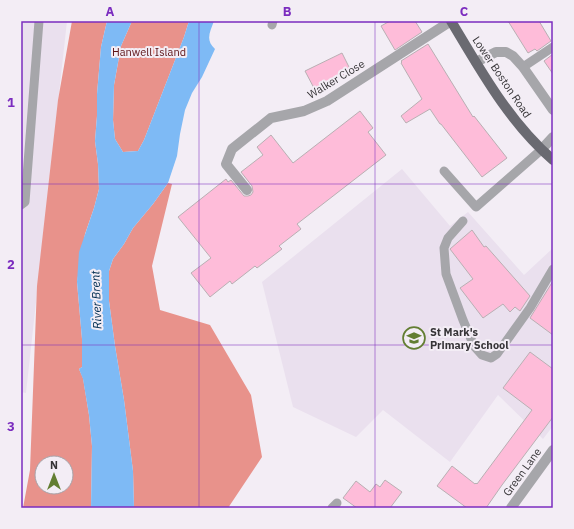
<svg xmlns="http://www.w3.org/2000/svg" width="574" height="529" font-family="'IBM Plex Sans',sans-serif">
  <style>
    .built { fill: #eae0ee }
    .forest { fill: #e8928b; fill-rule: evenodd }
    .water { fill: #7ebaf5 }
    .building { fill: #febcd9; stroke: #b9afb3 }
    .lines { fill: none; stroke-linecap: round; stroke-linejoin: round }
    .lane { stroke: #a6a6aa; stroke-width: 9 }
    .street { stroke: #a6a6aa; stroke-width: 10 }
    .primary { stroke: #6a6a71; stroke-width: 10 }
    .grid { fill: none; stroke: #7b2cbf; stroke-width: 1; stroke-opacity: 0.55 }
    .labels { text-anchor: middle; dominant-baseline: central; stroke-width: 4; stroke-linejoin: round; paint-order: stroke }
    .park-label { font-size: 11px; fill: #5c1013; stroke: #f3edf5 }
    .street-label { font-size: 11px; fill: #363437; stroke: #f3edf5 }
    .poi-label { font-size: 11px; font-weight: bold; fill: #363437; stroke: #f3edf5; text-anchor: start }
    .water-label { font-size: 12px; font-style: italic; fill: #002d51; stroke: #f3edf5 }
    .neatline { fill: none; stroke: #7b2cbf; stroke-width: 1.5 }
    .grid-label { font-size: 13px; text-anchor: middle; font-weight: bold; fill: #7b2cbf }
  </style>
  <rect width="100%" height="100%" fill="#f3edf5"/>
  <!-- built -->
  <path class="built" d="M21,21H67L26,393L21,392Z
    M402,169L450,226L468,212L524,275L553,248V426L543,439L498,395L450,462L383,410L356,437L293,407L262,282Z"/>
  <!-- forest -->
  <path class="forest" d="M72,21H107L101,47L97,94V116L95,141L98,164L99,189L94,208L85,234L77,282L82,339V367L79,369L83,378L89,415L92,446L91,508H23L30,470L37,286L58,100ZM42,463H66V487H42Z
    M132,21H189L184,37L144,140L138,151L123,152L115,139L113,120L114,85L121,46Z
    M168,183L172,184L152,266L160,310L210,325L251,395L262,457L228,508H134L133,471L124,400L115,346L109,301V271L113,259L124,244L133,228L153,204Z"/>
  <!-- water -->
  <path class="water" d="M107,21H132L121,46L114,85L113,120L115,139L123,152L138,151L144,140L184,37L189,21H214C210,32 205,40 215,49L202,77L192,93L185,110L180,134L177,156L168,183L153,204L133,228L124,244L113,259L109,271V301L115,346L124,400L133,471L134,508H91L92,446L89,415L83,379L79,369L82,367V339L77,282L79,252L94,208L99,189L98,164L95,141L97,116V94L101,47Z"/>
  <!-- building -->
  <path class="building" d="M390,21H415L422,32L395,50L381,26Z
    M508,21H539L551,41L537,51L535,49L528,53Z
    M428,44L473,117L474,116L507,158L482,177L441,124H440L430,109L406,123L401,116L422,99L401,63L402,62L401,61Z
    M342,53L351,71L315,90L305,71Z
    M553,54V74L544,61Z
    M360,111L373,128L368,132L386,155L297,224L301,229L279,246L282,249L257,268L255,266L232,284L230,281L210,297L191,273L211,258L178,217L226,179L228,182L231,180L244,196H248L251,195L253,192L252,186L241,172L263,155L257,147L271,135L293,163Z
    M472,230L484,247L486,246L530,296L520,311L515,307L510,312L503,304L483,318L460,288L473,279L450,249Z
    M553,281V335L530,318Z
    M530,352L553,369V417L502,485L486,508H467L437,486L452,466L475,484L476,483L477,484L532,410L503,388Z
    M385,480L402,492L390,508H357L343,498L356,481L370,492L376,484L380,487Z"/>
  <g class="lines">
    <!-- lane -->
    <path class="lane" d="M272,25L273,21
      M523,67L553,47
      M444,171L476,207L541,150
      M21,205L25,202L39,21
      M463,221L448,238L444,248L446,274L463,320L474,346L482,355L491,358L497,354L530,308L553,269
      M332,508L337,503"/>
    <!-- street -->
    <path class="street" d="M476,62L496,52H506L513,56L523,67L553,110
      M541,150L553,137
      M247,190L226,164L232,149L271,118L304,111L327,101L451,21
      M511,508L553,450"/>
    <!-- primary -->
    <path class="primary" d="M451,21C481,71 509,122 553,160"/>
  </g>
  <!-- grid -->
  <path class="grid" d="M199,21V508M375,21V508M21,184H553M21,345H553"/>
  <!-- icons -->
  <defs>
    <g id="school-ring" transform="scale(1.15)"><circle r="9.5" fill="#f3edf5" stroke="#637e32" stroke-width="1.5"/><path d="M0-5L7-2L0 1L-7-2ZM-4 1L0 2.5L4 1V4Q0 6-4 4Z" fill="#637e32"/></g>
  </defs>
  <g fill-rule="evenodd">
    <use href="#school-ring" x="414" y="338"/>
  </g>
  <g class="labels">
    <!-- park labels -->
    <g class="park-label">
      <text x="149" y="52">Hanwell Island</text>
    </g>
    <!-- street labels -->
    <g class="street-label">
      <text transform="translate(502 77) rotate(56)">Lower Boston Road</text>
      <text transform="translate(336 79) rotate(-31)">Walker Close</text>
      <text transform="translate(522 472) rotate(-54)">Green Lane</text>
    </g>
    <!-- poi labels -->
    <g class="poi-label">
      <text x="430" y="332">St Mark's<tspan x="430" dy="13">Primary School</tspan></text>
    </g>
    <!-- water labels -->
    <g class="water-label">
      <text transform="translate(96 300) rotate(-92)">River Brent</text>
    </g>
  </g>
  <!-- border -->
  <rect width="574" height="529" fill="none" stroke="#f3edf5" stroke-width="44"/>
  <!-- north arrow -->
  <g transform="translate(54 475)"><circle r="19" fill="#f3edf5" stroke="#a7a3a9"/>
  <path d="M0-3L7 15L0 10L-7 15Z" fill="#637e32"/>
  <text y="-6" font-size="11" font-weight="bold" text-anchor="middle" fill="#363437">N</text>
  </g>
  <rect x="22" y="22" width="530" height="485" class="neatline"/>
  <g class="grid-label">
    <text x="110" y="16">A</text>
    <text x="287" y="16">B</text>
    <text x="464" y="16">C</text>
    <text x="11" y="107">1</text>
    <text x="11" y="269">2</text>
    <text x="11" y="431">3</text>
  </g>
</svg>
